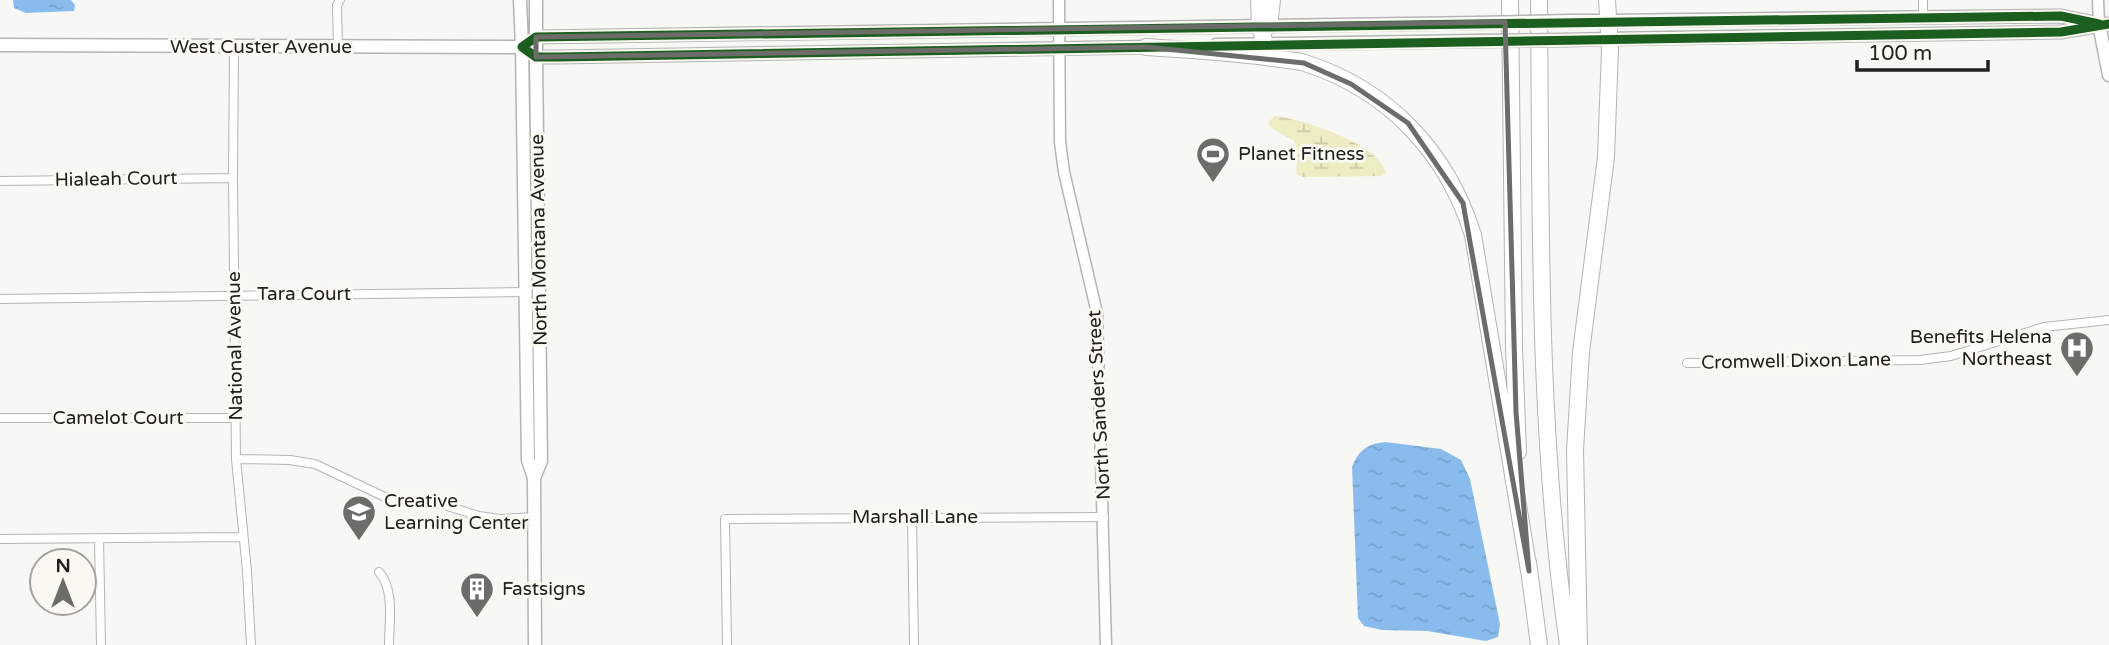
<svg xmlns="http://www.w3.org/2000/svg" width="2109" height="645" font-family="'Varela Round',sans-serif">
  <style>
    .wetland { fill: url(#wetland-marsh) }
    .water { fill: url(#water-ripples) }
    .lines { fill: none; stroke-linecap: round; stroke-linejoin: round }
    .minor-casing { stroke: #b4b4b2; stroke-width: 10 }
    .tertiary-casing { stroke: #b4b4b2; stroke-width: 13 }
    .secondary-casing { stroke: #b4b4b2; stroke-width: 15 }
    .primary-casing { stroke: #b4b4b2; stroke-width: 15 }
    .motorway-casing { stroke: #b4b4b2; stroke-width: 18 }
    .minor { stroke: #fefefd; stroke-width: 8 }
    .tertiary { stroke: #fefefd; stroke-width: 10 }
    .secondary { stroke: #fefefd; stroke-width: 12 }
    .primary { stroke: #fefefd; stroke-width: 12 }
    .motorway { stroke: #fefefd; stroke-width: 16 }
    .primary-bridge-casing { stroke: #b4b4b2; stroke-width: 15; stroke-linecap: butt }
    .primary-bridge { stroke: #fefefd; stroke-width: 12 }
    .cycleway-casing { stroke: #f9f8f1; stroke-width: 13 }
    .cycleway { stroke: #1b5e20; stroke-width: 9 }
    .marked { fill: none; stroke: #6c6c69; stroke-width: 5; stroke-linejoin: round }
    .labels { text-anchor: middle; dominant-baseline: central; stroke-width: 6; stroke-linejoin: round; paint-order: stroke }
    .street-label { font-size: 19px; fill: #21211e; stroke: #f9f8f1 }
    .poi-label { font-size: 19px; fill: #21211e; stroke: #f9f8f1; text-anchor: start }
  </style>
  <defs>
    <pattern id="wetland-marsh" width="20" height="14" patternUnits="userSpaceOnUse" patternTransform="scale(1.75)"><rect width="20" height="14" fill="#eeecc3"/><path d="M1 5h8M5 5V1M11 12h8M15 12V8" fill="none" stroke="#cccaa7"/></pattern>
    <pattern id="water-ripples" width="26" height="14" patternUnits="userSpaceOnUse" patternTransform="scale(1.75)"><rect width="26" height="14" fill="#89bced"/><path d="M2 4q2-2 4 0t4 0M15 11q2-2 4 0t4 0" fill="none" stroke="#76a1cb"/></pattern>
  </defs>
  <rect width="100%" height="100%" fill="#f7f7f3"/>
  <!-- wetland -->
  <path class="wetland" d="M1275,116C1302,119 1380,144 1386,173L1381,176L1303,177L1296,174L1298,152L1294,141L1270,127L1269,121Z"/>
  <!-- water -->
  <path class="water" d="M13,0H71L75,5L74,11L26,13L14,8Z
    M1385,442L1441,449L1461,460L1470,479L1500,624L1498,637L1486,641L1427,631L1382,630L1364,626L1358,618L1352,467C1359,450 1367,444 1385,442Z"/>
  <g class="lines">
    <!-- minor casing -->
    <g class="minor-casing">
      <path id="minor" d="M1923,0V18
        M234,46L233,178L236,459L247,571L251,645
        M338,47L337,5L340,0
        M0,181L233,178
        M0,299L524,292
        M1687,363L1920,360L1951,356L2044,327L2109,320
        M0,418H236
        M236,459L290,460L315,464L389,499L441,504L479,516L500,519L534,517
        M912,517L914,645
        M99,538L101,645
        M0,539L243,537
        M379,572C395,590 389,622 389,645
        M727,645L725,519L1104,517"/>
    </g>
    <!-- tertiary casing -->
    <g class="tertiary-casing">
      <path id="tertiary" d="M1059,0L1060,142L1064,172L1097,313L1106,645
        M2098,0L2099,24"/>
    </g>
    <!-- secondary casing -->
    <g class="secondary-casing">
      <path id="secondary" d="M536,0V57
        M1608,21L2061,16L2095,23
        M2099,24L2109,75
        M1609,39L2061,32L2109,24
        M0,45L522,47L520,0"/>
    </g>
    <!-- primary casing -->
    <g class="primary-casing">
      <path id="primary" d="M1572,21H1608
        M1567,40L1609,39
        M1216,45L1478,41
        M522,47L536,57H559L1152,47
        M522,47L536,37L1477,23
        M522,47L528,460L534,478L535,645
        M534,478L541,461L536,57"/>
    </g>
    <!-- motorway casing -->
    <g class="motorway-casing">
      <path id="motorway" d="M1259,0L1260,27L1265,44
        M1510,0L1514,348L1518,452
        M1539,0C1541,216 1537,431 1568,645
        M1269,26L1272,0
        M1146,47C1188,50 1231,52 1273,58C1283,60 1295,60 1305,63C1389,90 1447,152 1473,235L1529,571
        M1528,562L1539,645
        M1579,645L1575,450L1581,352L1606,157L1610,49L1607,0"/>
    </g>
    <!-- minor -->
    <use href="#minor" class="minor"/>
    <!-- tertiary -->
    <use href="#tertiary" class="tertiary"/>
    <!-- secondary -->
    <use href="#secondary" class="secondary"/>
    <!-- primary -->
    <use href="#primary" class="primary"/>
    <!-- motorway -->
    <use href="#motorway" class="motorway"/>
    <!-- primary-bridge casing -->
    <g class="primary-bridge-casing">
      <path id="primary-bridge" d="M1477,23L1572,21
        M1478,41L1567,40"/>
    </g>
    <!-- primary-bridge -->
    <use href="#primary-bridge" class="primary-bridge"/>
    <!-- cycleway casing -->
    <g class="cycleway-casing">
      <path id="cycleway" d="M2099,24L2061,16L536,37L522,47L536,57H559L2061,32L2109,24"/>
    </g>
    <!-- cycleway -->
    <use href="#cycleway" class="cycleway"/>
  </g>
  <!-- marked area -->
  <path class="marked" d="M1505,22L1516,412L1529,571L1463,203L1408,123L1351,84L1304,63L1146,47L536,57V37Z"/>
  <!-- icons -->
  <defs>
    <g id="stadium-pin" transform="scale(1.75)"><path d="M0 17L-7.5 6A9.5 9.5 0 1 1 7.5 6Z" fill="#6c6c69" stroke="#f9f8f1"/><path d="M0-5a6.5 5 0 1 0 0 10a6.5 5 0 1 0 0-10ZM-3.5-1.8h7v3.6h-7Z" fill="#fff"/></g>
    <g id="hospital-pin" transform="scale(1.75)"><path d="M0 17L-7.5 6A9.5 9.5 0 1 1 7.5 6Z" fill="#6c6c69" stroke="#f9f8f1"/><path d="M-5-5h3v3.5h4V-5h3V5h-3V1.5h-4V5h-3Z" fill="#fff"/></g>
    <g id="school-pin" transform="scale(1.75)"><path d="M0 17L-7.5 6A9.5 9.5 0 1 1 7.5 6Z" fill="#6c6c69" stroke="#f9f8f1"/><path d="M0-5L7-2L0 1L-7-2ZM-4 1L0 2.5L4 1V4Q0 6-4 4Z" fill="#fff"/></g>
    <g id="building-pin" transform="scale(1.75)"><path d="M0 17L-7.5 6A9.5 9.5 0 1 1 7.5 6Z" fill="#6c6c69" stroke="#f9f8f1"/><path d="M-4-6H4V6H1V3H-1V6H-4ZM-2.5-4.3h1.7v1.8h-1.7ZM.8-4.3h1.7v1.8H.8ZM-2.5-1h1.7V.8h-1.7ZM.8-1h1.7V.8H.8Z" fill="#fff"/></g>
  </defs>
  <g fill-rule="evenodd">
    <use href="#stadium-pin" x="1213" y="154"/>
    <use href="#hospital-pin" x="2077" y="348"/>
    <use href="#school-pin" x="359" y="512"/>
    <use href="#building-pin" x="477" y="589"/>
  </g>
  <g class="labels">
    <!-- street labels -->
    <g class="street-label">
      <text x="261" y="47">West Custer Avenue</text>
      <text transform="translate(116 179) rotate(-1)">Hialeah Court</text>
      <text transform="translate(539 240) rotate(-91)">North Montana Avenue</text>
      <text x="304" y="294">Tara Court</text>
      <text transform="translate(235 346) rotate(-91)">National Avenue</text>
      <text transform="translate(1796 361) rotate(-1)">Cromwell Dixon Lane</text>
      <text transform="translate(1099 405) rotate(-93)">North Sanders Street</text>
      <text x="118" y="418">Camelot Court</text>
      <text x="915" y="517">Marshall Lane</text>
    </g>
    <!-- poi labels -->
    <g class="poi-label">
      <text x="1238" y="154">Planet Fitness</text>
      <text x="2052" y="337" text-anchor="end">Benefits Helena<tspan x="2052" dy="22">Northeast</tspan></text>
      <text x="384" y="501">Creative<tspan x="384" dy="22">Learning Center</tspan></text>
      <text x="502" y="589">Fastsigns</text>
    </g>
  </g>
  <!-- north arrow -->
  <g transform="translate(63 582)"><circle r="33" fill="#f9f8f1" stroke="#a3a29d" stroke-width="2"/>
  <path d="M0-5L12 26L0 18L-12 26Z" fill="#6c6c69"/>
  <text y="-10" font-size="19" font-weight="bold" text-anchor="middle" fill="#21211e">N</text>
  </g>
  <!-- scale -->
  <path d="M1857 60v10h131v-10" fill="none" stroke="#21211e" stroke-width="3.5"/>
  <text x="1868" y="60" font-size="21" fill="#21211e" stroke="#f9f8f1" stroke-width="5" paint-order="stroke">100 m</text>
</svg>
